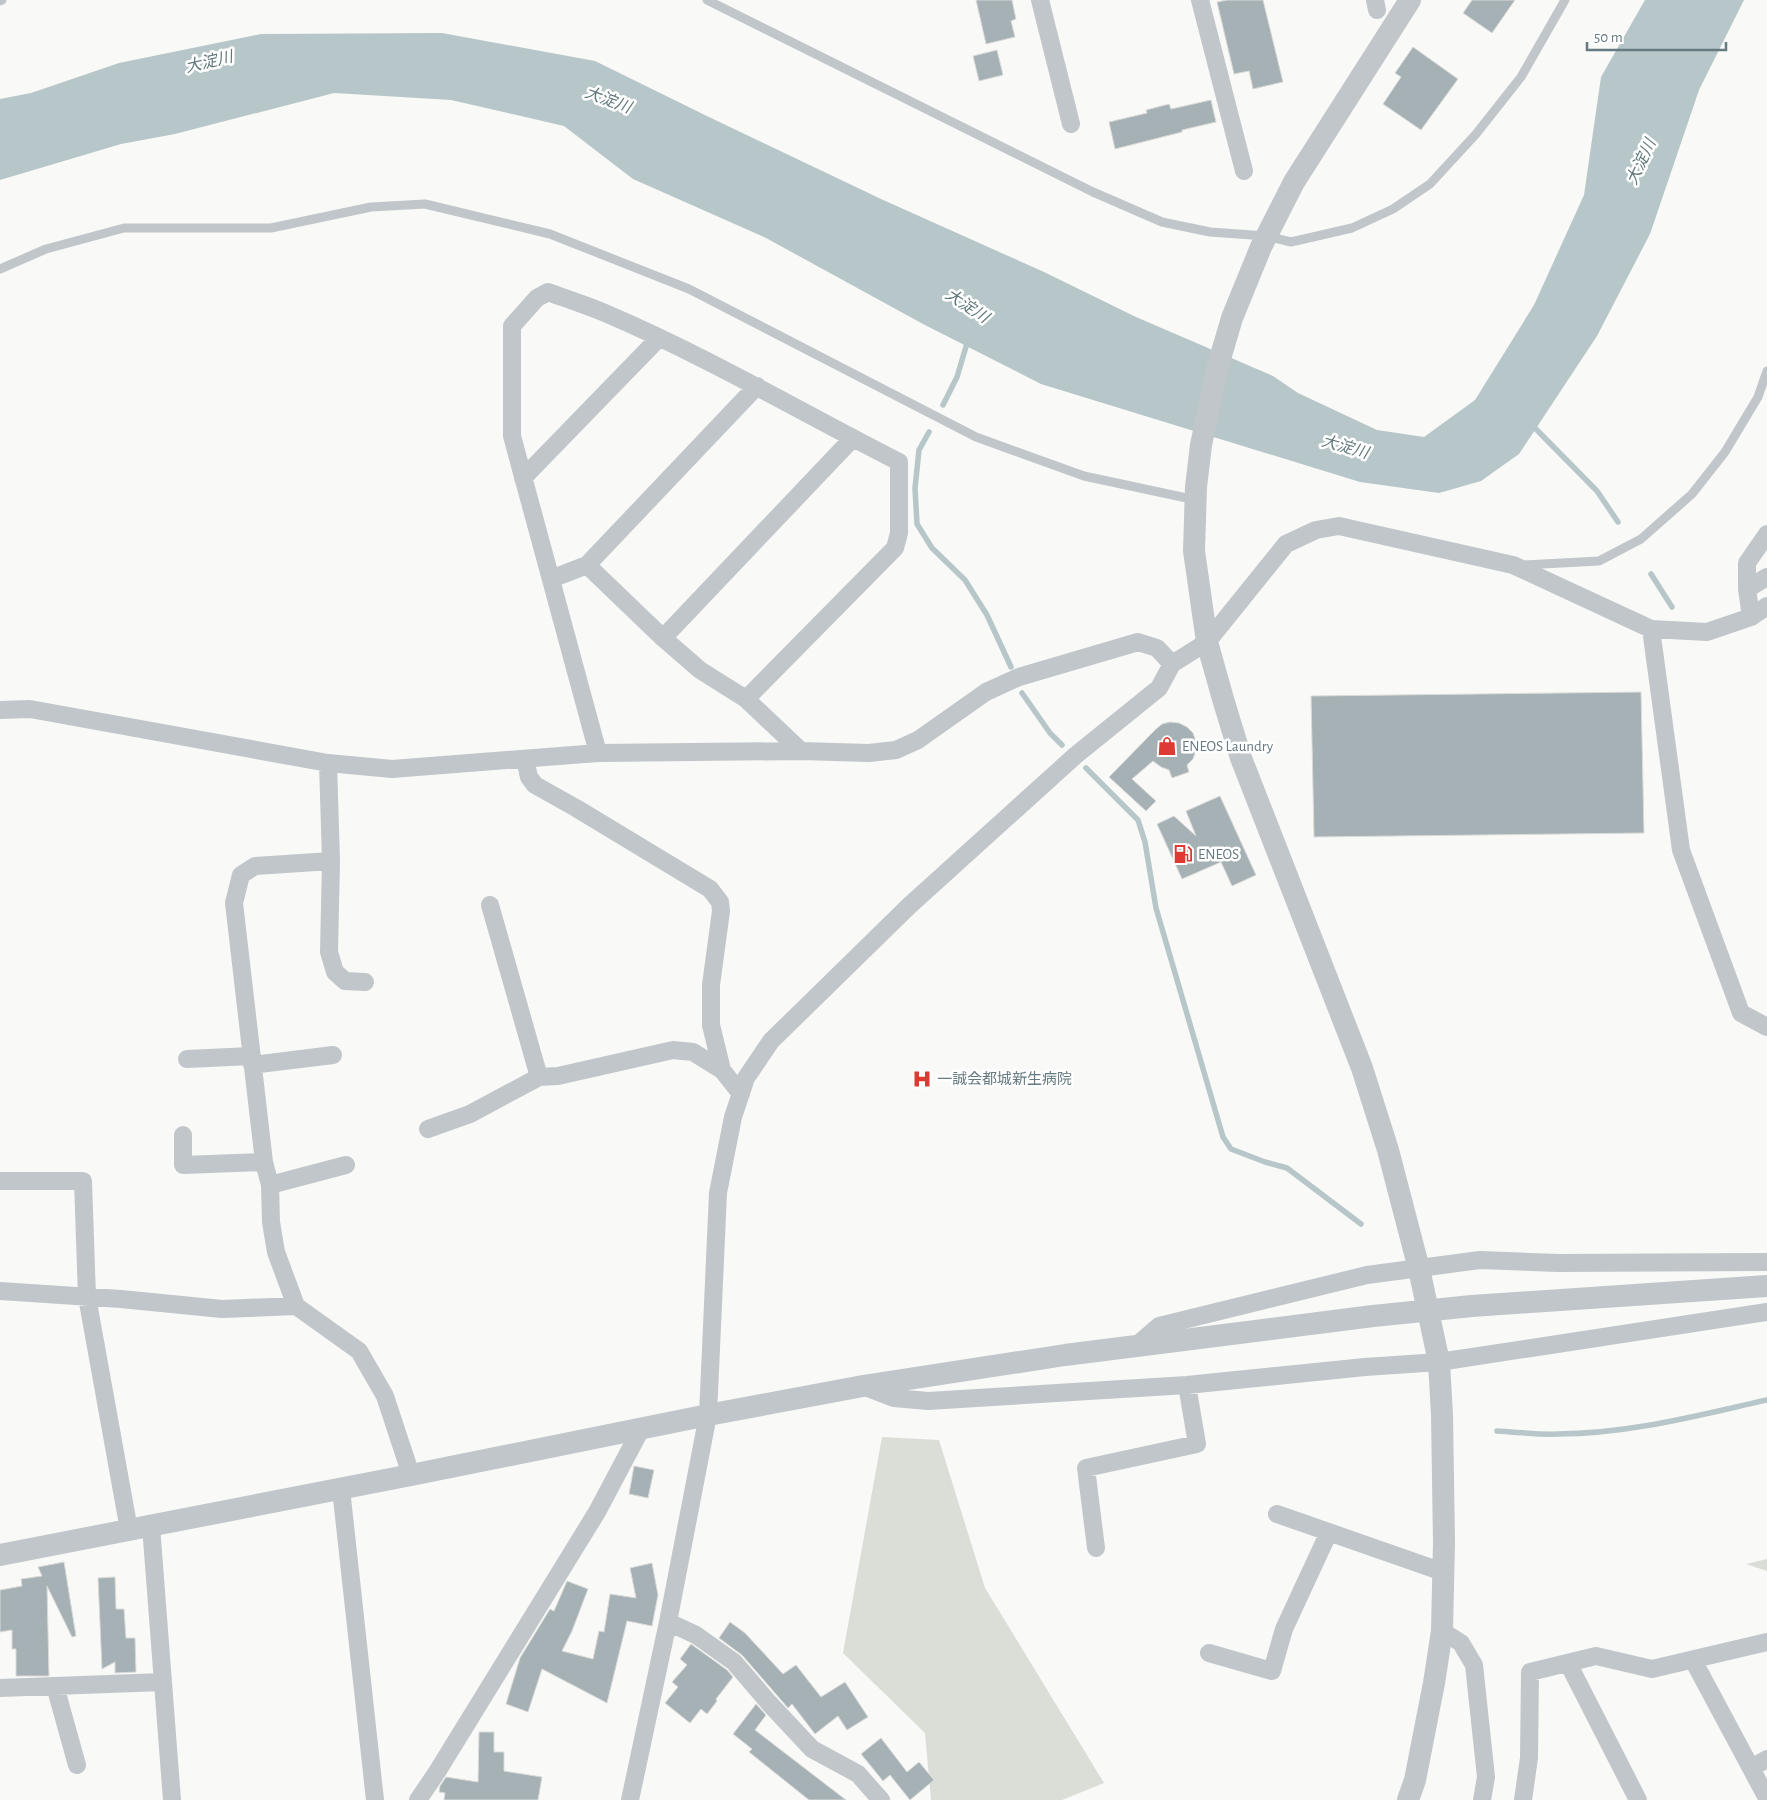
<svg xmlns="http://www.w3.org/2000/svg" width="1767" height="1800" font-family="'Alegreya Sans','Noto Sans JP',sans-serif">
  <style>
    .green { fill: #daded6 }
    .water { fill: #b7c6c8 }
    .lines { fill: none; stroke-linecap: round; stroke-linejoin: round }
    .stream { stroke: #b7c6c8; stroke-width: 5.5 }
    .building { fill: #a5b1b4; stroke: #dbdbd9 }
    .service { stroke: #c0c6c9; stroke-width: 9 }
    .minor { stroke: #c0c6c9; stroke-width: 18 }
    .tertiary { stroke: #c0c6c9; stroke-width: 22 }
    .labels { text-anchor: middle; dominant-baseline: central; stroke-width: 5; stroke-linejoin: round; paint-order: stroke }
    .poi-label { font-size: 15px; fill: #657a81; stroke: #fff; text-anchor: start }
    .water-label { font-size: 16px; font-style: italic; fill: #60787b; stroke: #fff }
  </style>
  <rect width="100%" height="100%" fill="#f9f9f7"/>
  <!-- green -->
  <path class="green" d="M882,1437L939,1440L985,1588L1104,1783L1062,1800H931L925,1733L843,1653Z
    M1767,1559V1571L1746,1564Z"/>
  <!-- water -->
  <path class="water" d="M1645,0H1744L1699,90L1650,234L1597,336L1519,454L1481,481L1439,493L1360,482L1041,384L923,324L766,238L633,179L564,126L451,100L334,93L175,134L121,144L0,180V99L31,93L119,63L261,34L442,33L595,61L711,118L881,199L1044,272L1136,317L1273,376L1298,393L1377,430L1424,437L1475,400L1534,305L1584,195L1601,77Z"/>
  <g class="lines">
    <!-- stream -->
    <path class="stream" d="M943,405L957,377L968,340
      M1530,423L1597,491L1618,522
      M929,432L919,450L915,488L917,524L932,548L965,580L987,615L1011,667
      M1651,574L1672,607
      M1022,693L1050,733L1062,745
      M1086,768L1138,820L1145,842L1156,908L1223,1137L1231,1149L1265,1162L1287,1168L1361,1224
      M1497,1431C1517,1432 1538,1435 1558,1434C1629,1434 1699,1415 1767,1400"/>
  </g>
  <!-- building -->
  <path class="building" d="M976,0H1012L1016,19L1011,21L1015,37L986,44Z
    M1227,0H1263L1283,82L1253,89L1249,71L1234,74L1217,2Z
    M1472,0H1515L1492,33L1463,13Z
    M1413,47L1458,79L1421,130L1383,104L1401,77L1395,73Z
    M997,50L1003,75L979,81L973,56Z
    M1211,100L1216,122L1182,130V132L1115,149L1109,122L1147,113L1146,110L1169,104L1171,109Z
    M1641,692L1644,833L1314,837L1311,696Z
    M1170,722L1179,723L1187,727L1193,733L1196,742V750L1193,759L1187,765L1189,772L1172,778L1169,770L1161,767L1153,761L1132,779L1156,801L1146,811L1109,777L1155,730L1162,724Z
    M1220,796L1256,875L1232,886L1221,862L1182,879L1157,824L1174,816L1196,836L1186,811Z
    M634,1466L654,1470L648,1498L629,1494Z
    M64,1562L76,1636L72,1637L47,1586L49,1676H16V1649H12V1630L0,1632V1590L22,1586L21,1579L42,1576L38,1567Z
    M652,1563L658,1595L652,1626L627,1621L607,1703L542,1669L528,1712L506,1704L520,1658L550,1609L554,1611L567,1581L588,1589L572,1631L562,1651L593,1659L599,1631L604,1632L610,1594L636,1598L630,1568Z
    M115,1577L116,1609H124L126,1638H135L136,1672L115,1673V1662L102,1669L98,1578Z
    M730,1622L745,1633L783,1674L796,1665L821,1697L845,1682L868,1717L847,1730L838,1716L815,1734L792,1704L788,1708L742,1655L719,1638Z
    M691,1644L727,1670L733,1677L716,1699L717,1701L707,1714L701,1709L690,1723L665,1703L678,1687L672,1682L687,1665L680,1659Z
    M756,1704L766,1715L755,1730L846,1800H809L749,1752L752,1749L733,1734Z
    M479,1732H494V1752H504V1771L542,1777L538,1800H444L445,1793L439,1792L440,1786L446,1777L478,1782Z
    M881,1738L907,1772L919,1762L934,1780L910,1800L890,1775L883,1781L861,1754Z"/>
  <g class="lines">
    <!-- service -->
    <path class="service" d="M707,0L1093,192L1162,222L1210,232L1266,236L1291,242L1352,228L1393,209L1430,184L1476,134L1521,77L1565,0
      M0,1L2,0
      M0,269L46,249L124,228H271L371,207L425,204L550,234L689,289L976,437L1084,476L1196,500
      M1522,565L1599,561L1641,539L1692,494L1725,452L1758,397L1767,371"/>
    <!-- minor -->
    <path class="minor" d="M1040,0L1071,124
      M1200,0L1244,171
      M1375,0L1377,10
      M523,478L659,338
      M587,565L663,638L700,670L746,699L801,751
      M551,579L587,565L757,386
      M1747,589L1767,577
      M1751,617L1747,589V563L1767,534
      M1651,629L1681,850L1741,1013L1767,1027
      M663,638L853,438
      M0,710L30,709L328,763L392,769L598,753L801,751L869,753L896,750L918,740L986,692L1019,677L1138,642L1157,648L1172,664
      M598,753L512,436V326L537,298L548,292C567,299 586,305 605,313C706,356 801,412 899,462V533L895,548L746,699
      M525,759L529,777L535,785L576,808L710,889L720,902L721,911L711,985V1025L722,1070
      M328,763L331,861L255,866L241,875L234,903L264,1162L270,1185L271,1222L276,1252L296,1306L359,1351L385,1396L411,1475
      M331,861L329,952L335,972L345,981L365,982
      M490,905L539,1077
      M187,1059L251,1056
      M252,1065L333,1055
      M428,1129L470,1114L539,1077L558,1076L673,1050L693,1052L722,1070L741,1094
      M183,1135V1165L264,1162
      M0,1181H83L87,1297L129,1530
      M270,1185L346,1165
      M0,1291L121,1299L222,1309L296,1306
      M1136,1346L1159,1326L1367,1275L1480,1260L1558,1263L1767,1262
      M863,1386L894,1398L928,1401L1187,1385L1365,1367L1439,1362L1767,1312
      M341,1489L375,1800
      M1277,1514L1443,1572
      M151,1526L172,1800
      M1096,1548L1086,1468L1197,1444L1187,1385
      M668,1622L696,1635L734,1662L769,1703L812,1749L858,1774L881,1800
      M1442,1631L1461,1643L1474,1665L1486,1777L1482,1800
      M1209,1653L1272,1671L1284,1629L1329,1532
      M1693,1660L1767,1798
      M1568,1663L1638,1800
      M55,1686L77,1765
      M0,1688L163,1682
      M1751,1768L1767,1759
      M418,1800L437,1772L597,1512L641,1429
      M630,1800L668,1622L708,1415L718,1193L733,1117L746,1078L771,1041L909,906L1076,755L1159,688L1172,664L1207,642L1286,544L1316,530L1339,526L1513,565L1651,629L1707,632L1751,617L1767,606
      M1523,1800L1529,1758L1530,1672L1596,1656L1652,1669L1767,1642"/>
    <!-- tertiary -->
    <path class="tertiary" d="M0,1555L411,1475L708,1415L863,1386L1065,1355L1373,1316L1472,1306L1767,1286
      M1408,1800L1415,1780L1434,1683L1442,1631L1444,1542L1442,1415L1439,1362L1419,1269L1388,1150L1362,1068L1241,758L1223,699L1207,642L1194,551L1196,487L1201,445L1217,369L1232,318L1261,247L1294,182L1410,0"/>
  </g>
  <!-- icons -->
  <defs>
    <g id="shop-bare" transform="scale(1.5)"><path d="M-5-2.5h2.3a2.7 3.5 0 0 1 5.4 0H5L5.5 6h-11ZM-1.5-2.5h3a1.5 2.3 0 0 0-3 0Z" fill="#de3932" stroke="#fff" stroke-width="2.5" paint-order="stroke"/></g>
    <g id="fuel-bare" transform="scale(1.5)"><path d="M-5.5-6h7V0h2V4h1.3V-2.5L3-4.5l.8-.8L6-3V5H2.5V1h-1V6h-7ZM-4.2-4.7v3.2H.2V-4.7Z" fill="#de3932" stroke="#fff" stroke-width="2.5" paint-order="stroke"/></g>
    <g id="hospital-bare" transform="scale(1.5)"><path d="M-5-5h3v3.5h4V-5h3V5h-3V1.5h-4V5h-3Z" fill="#de3932" stroke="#fff" stroke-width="2.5" paint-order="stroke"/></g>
  </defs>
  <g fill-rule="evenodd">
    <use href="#shop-bare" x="1167" y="746"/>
    <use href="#fuel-bare" x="1183" y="854"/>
    <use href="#hospital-bare" x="922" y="1079"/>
  </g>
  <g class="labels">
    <!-- poi labels -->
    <g class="poi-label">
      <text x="1182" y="746">ENEOS Laundry</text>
      <text x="1198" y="854">ENEOS</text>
      <text x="937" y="1079">一誠会都城新生病院</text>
    </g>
    <!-- water labels -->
    <g class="water-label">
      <text transform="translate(209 62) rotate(-13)">大淀川</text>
      <text transform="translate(608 100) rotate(20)">大淀川</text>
      <text transform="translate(1641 162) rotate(-65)">大淀川</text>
      <text transform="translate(967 306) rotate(33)">大淀川</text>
      <text transform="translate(1345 447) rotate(16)">大淀川</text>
    </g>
  </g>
  <!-- scale -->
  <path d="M1587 42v8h139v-8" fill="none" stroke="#657a81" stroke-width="2.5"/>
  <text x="1594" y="42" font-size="15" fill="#657a81" stroke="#ffffff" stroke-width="4" paint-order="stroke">50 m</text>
</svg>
